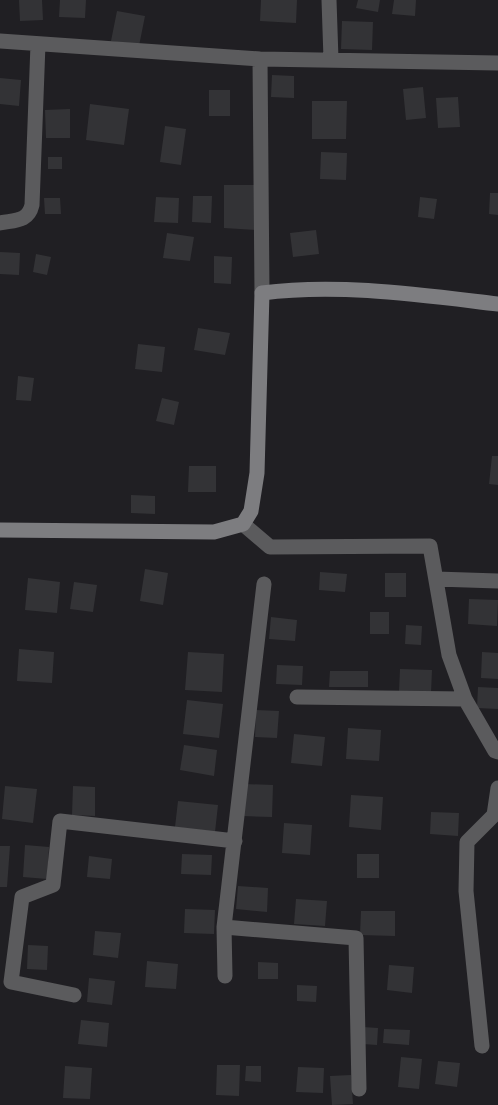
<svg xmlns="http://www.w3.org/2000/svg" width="498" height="1105" font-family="'Golos Text',sans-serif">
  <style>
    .building { fill: #333336 }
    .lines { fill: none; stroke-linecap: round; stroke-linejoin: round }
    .street { stroke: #5b5b5d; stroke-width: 15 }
    .secondary { stroke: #7d7d80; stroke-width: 15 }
  </style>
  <rect width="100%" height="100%" fill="#201f23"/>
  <!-- building -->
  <path class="building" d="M19,0H42L43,20L20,21Z
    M60,0H86L85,18L59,17Z
    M261,0H297L296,23L260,21Z
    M358,0H380L378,12L356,8Z
    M394,0H416L415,16L392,14Z
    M117,11L145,16L139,46L111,41Z
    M342,21L373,22L372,50L341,49Z
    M272,75L294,76V98L271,97Z
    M0,78L21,80L19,106L0,104Z
    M423,87L426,118L406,120L403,89Z
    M209,90H230V116H209Z
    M458,97L460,127L438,128L436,98Z
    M312,101H347L346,139H312Z
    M90,104L129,109L124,145L86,140Z
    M70,109V138H46L45,110Z
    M165,126L186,129L181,165L160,162Z
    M321,152L347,153L346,180L320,179Z
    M48,157H62V169H48Z
    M224,185H259L257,230L224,228Z
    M490,193H498V215L489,214Z
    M193,196H212L211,223L192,222Z
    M156,197L179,198L178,223L154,222Z
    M420,197L437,199L434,219L418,217Z
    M44,198H60L61,214H45Z
    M316,230L319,254L293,257L290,233Z
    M167,233L194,237L190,261L163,258Z
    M0,252L20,253L19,275L0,274Z
    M36,254L51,257L47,275L33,272Z
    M214,256L232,257L231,284L214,283Z
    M198,328L230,333L225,355L194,350Z
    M138,344L165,347L162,372L135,369Z
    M18,376L34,378L31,401L16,400Z
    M162,398L179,402L174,425L156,421Z
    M492,456H498V485L489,484Z
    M189,466H216V492H188Z
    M131,495L155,496V514L131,513Z
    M145,569L168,573L163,605L140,601Z
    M320,572L347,574L345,592L319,590Z
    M385,573H406V597H385Z
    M28,578L60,582L57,613L25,610Z
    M74,582L97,585L93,612L70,609Z
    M469,599L498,600L497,626L468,624Z
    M370,612H389V634H370Z
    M271,617L297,620L295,641L269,639Z
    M406,625L422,626L421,645L405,644Z
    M19,649L54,652L52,683L17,681Z
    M188,652L224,654L222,692L185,690Z
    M482,652L498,653V679L481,678Z
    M277,665L303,666L302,685L276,684Z
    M400,669L432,670L431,693L399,692Z
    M330,671H368V687H329Z
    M478,687L498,688V709L477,708Z
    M187,700L223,704L219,738L183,734Z
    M256,710L279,711L277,738L255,737Z
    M348,728L381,730L379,761L346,759Z
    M294,734L325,737L322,766L291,763Z
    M184,745L217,750L214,776L180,770Z
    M244,784L273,785L272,817L243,816Z
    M5,786L37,789L33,823L2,819Z
    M73,786L95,787V816L72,815Z
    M351,795L383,797L381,830L349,827Z
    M178,801L218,805L215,832L175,827Z
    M431,812L459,813L458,836L430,834Z
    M284,823L312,825L310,855L282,853Z
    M25,845L49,847L47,879L23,877Z
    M0,846H10L7,887H0Z
    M182,854L212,855L211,875L181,874Z
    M357,854H379V878H357Z
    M89,856L112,859L110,879L87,877Z
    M238,886L268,888L267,912L236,909Z
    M296,899L327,901L325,926L294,924Z
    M185,909L215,910L214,934L184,933Z
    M361,911H395V936L360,935Z
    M95,931L121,933L118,958L93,955Z
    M28,945L48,946L47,970L27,969Z
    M147,961L178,964L176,989L145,987Z
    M258,962L278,963V979H258Z
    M389,965L414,967L412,993L387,990Z
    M89,978L115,981L112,1005L87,1002Z
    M297,985L317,986L316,1002L297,1001Z
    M81,1020L109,1023L107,1047L78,1044Z
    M363,1027L378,1028L377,1045L363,1044Z
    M384,1029L410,1030L409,1045L383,1043Z
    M401,1057L422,1059L419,1089L398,1087Z
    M438,1061L460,1063L457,1087L435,1084Z
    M217,1065H240L239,1096L216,1095Z
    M65,1066L92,1068L90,1099L63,1098Z
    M246,1066H261V1082L245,1081Z
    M298,1067L324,1068L323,1093L296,1092Z
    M351,1075L353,1104L332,1105L330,1076Z"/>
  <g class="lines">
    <!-- street -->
    <path class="street" d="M329,0L331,59
      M0,41L260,59L498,63
      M260,59L262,293
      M0,223C15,220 28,222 32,205L38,44
      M243,524L270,547L430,546L449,655L465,699L495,751L498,752
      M436,579L498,581
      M297,697L465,699
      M224,927L356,938L359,1089
      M225,976L224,927L264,584
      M74,995L11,982L22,897L53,885L60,821L235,841
      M482,1046L466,891L467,842L494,815L498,788"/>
    <!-- secondary -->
    <path class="secondary" d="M0,530L214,532L243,524L251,511L257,473L262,293C339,283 421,295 498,304"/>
  </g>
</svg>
